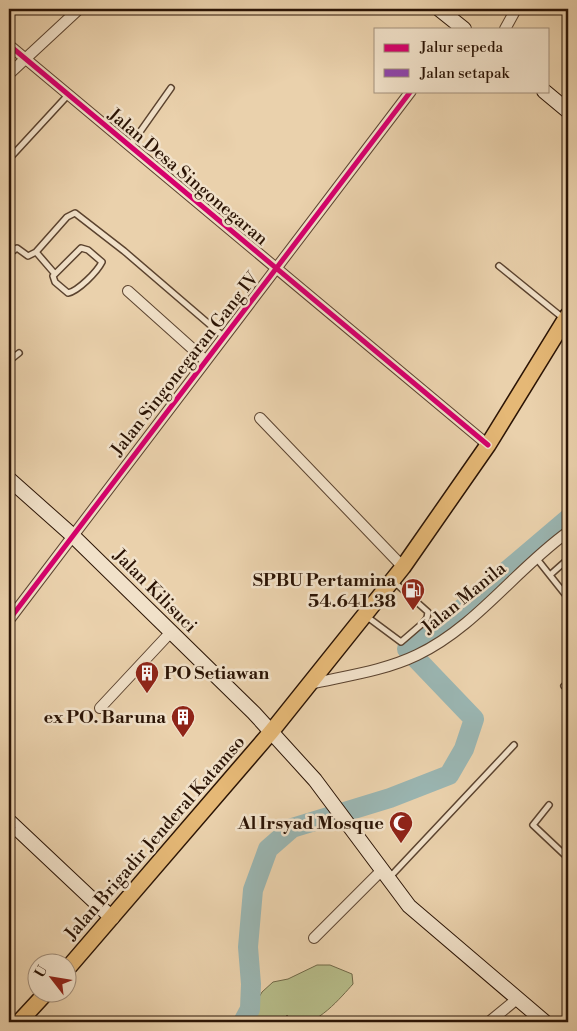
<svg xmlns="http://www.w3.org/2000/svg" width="577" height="1031" font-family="'Libre Bodoni',serif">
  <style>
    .green { fill: #b6bc89; stroke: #706847 }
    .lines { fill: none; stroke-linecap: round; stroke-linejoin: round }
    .river { stroke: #9ab5b1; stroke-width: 20 }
    .lane-casing { stroke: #5b432f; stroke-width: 8 }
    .street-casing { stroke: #5b432f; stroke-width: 12 }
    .secondary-casing { stroke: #2b1405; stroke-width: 16 }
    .primary-casing { stroke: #2b1405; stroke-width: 18 }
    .lane { stroke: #f1e1c9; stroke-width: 5 }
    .street { stroke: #f1e1c9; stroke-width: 10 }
    .secondary { stroke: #f1e1c9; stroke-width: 14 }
    .primary { stroke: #e5b876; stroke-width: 15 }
    .quiet { stroke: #8e44ad; stroke-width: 4; stroke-dasharray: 8 4; stroke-linecap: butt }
    .cycleway-casing { stroke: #f1e1c9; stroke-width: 8 }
    .cycleway { stroke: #d6006c; stroke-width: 5 }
    .labels { text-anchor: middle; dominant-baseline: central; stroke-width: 5; stroke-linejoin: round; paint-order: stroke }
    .street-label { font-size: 18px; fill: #2b1405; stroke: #f1e1c9 }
    .poi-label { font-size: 18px; font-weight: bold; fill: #2b1405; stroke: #f1e1c9; text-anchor: end }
  </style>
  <rect width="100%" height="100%" fill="#ead1ac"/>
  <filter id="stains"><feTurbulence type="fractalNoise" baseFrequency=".004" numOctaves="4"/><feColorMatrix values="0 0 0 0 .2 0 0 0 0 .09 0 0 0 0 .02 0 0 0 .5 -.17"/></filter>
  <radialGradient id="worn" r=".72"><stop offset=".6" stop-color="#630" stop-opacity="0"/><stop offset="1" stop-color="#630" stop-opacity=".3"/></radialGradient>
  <!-- green -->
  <path class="green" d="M317,965H330L352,974L353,984C342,996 315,1029 296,1022C293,1021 289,1017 287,1015L281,1022H245L262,992L273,982L288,979Z"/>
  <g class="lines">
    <!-- river -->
    <path class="river" d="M243,1022L250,1009L251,984L248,947L253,890L268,849L292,828L390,798L449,775L464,749L474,719L407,649L438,629L568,519"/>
    <!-- lane casing -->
    <g class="lane-casing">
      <path id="lane" d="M130,146L171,88
        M9,159L68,95
        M81,248L88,250L102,262C97,272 78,291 68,293L55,282L53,276Z
        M36,252L67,217L75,213L124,251L223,336
        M9,254L17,248L28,256L36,252L55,274
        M499,266L563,318
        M9,361L19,353
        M537,559L568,598
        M550,575L568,559
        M366,616L401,642L423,623L427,618L428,612L393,581
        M564,686L568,683
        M549,805L533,825L568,858
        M390,877L514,745"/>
    </g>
    <!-- street casing -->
    <g class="street-casing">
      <path id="street" d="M505,29L516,9
        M9,45L488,445
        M9,74L79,9
        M128,291L205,360
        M260,418L403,567
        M9,620L411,91
        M310,684C345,676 384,671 417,655C476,627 516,569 568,532
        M100,708L170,633
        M314,938L382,870
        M489,1022L517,999"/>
    </g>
    <!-- secondary casing -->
    <g class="secondary-casing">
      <path id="secondary" d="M439,9L464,29
        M544,91L568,111
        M9,479L72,535L254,713L315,780L409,906L545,1022
        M9,821L112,918"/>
    </g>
    <!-- primary casing -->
    <g class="primary-casing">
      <path id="primary" d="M68,968L271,732L403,567L488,445L568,315
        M19,1022L45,994"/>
    </g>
    <!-- lane -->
    <use href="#lane" class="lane"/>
    <!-- street -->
    <use href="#street" class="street"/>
    <!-- secondary -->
    <use href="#secondary" class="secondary"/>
    <!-- primary -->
    <use href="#primary" class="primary"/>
    <!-- quiet -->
    <path class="quiet" d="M9,832L14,826
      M21,1021L22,1022"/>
    <!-- cycleway casing -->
    <g class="cycleway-casing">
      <path id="cycleway" d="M9,45L488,445
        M9,620L411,91"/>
    </g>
    <!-- cycleway -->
    <use href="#cycleway" class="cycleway"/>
  </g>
  <!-- icons -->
  <defs>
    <g id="fuel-pin" transform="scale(1.25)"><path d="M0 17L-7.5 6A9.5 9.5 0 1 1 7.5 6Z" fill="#8f2418" stroke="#f1e1c9"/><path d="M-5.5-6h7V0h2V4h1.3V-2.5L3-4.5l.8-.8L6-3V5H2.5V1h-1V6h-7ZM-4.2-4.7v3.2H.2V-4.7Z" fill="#fff"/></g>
    <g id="building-pin" transform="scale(1.25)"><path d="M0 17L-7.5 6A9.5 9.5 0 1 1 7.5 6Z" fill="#8f2418" stroke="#f1e1c9"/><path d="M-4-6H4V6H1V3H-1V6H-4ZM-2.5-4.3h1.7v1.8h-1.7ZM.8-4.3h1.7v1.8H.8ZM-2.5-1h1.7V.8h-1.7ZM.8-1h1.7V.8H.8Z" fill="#fff"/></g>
    <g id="mosque-pin" transform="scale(1.25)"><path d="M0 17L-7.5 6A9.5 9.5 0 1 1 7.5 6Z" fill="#8f2418" stroke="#f1e1c9"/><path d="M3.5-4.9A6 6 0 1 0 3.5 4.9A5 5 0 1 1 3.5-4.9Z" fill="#fff"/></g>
  </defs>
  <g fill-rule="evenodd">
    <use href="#fuel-pin" x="413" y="590"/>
    <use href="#building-pin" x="147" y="673"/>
    <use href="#building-pin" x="183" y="717"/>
    <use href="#mosque-pin" x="401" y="823"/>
  </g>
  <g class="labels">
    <!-- street labels -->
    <g class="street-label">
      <text transform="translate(188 177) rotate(40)">Jalan Desa Singonegaran</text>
      <text transform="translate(185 364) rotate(-52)">Jalan Singonegaran Gang IV</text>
      <text transform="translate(155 591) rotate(45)">Jalan Kilisuci</text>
      <text transform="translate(464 598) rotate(-39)">Jalan Manila</text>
      <text transform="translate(155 838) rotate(-49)">Jalan Brigadir Jenderal Katamso</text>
    </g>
    <!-- poi labels -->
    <g class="poi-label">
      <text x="396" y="580">SPBU Pertamina<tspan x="396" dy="21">54.641.38</tspan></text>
      <text x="164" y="673" text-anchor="start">PO Setiawan</text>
      <text x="166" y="717">ex PO. Baruna</text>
      <text x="384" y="823">Al Irsyad Mosque</text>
    </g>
  </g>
  <!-- margin -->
  <rect width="577" height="1031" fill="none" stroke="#ead1ac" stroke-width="30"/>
  <rect x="10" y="10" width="557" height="1011" fill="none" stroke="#2b1405" stroke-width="2.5"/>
  <rect x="15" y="15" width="547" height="1001" fill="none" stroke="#2b1405"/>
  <!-- legend -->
  <rect x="374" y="28" width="175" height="65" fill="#f1e1c9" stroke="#a28f7b"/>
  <rect x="384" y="44" width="25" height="8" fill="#d6006c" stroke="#a28f7b"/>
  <text x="420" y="52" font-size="15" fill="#2b1405">Jalur sepeda</text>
  <rect x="384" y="69" width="25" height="8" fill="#8e44ad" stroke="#a28f7b"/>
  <text x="420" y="78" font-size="15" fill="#2b1405">Jalan setapak</text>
  <!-- north arrow -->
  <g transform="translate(52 978) rotate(301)"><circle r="24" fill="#f1e1c9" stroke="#a28f7b"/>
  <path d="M0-4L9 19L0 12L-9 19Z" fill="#8f2418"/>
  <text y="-8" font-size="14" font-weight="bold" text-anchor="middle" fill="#2b1405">U</text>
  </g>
  <rect width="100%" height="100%" filter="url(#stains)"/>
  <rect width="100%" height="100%" fill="url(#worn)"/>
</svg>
